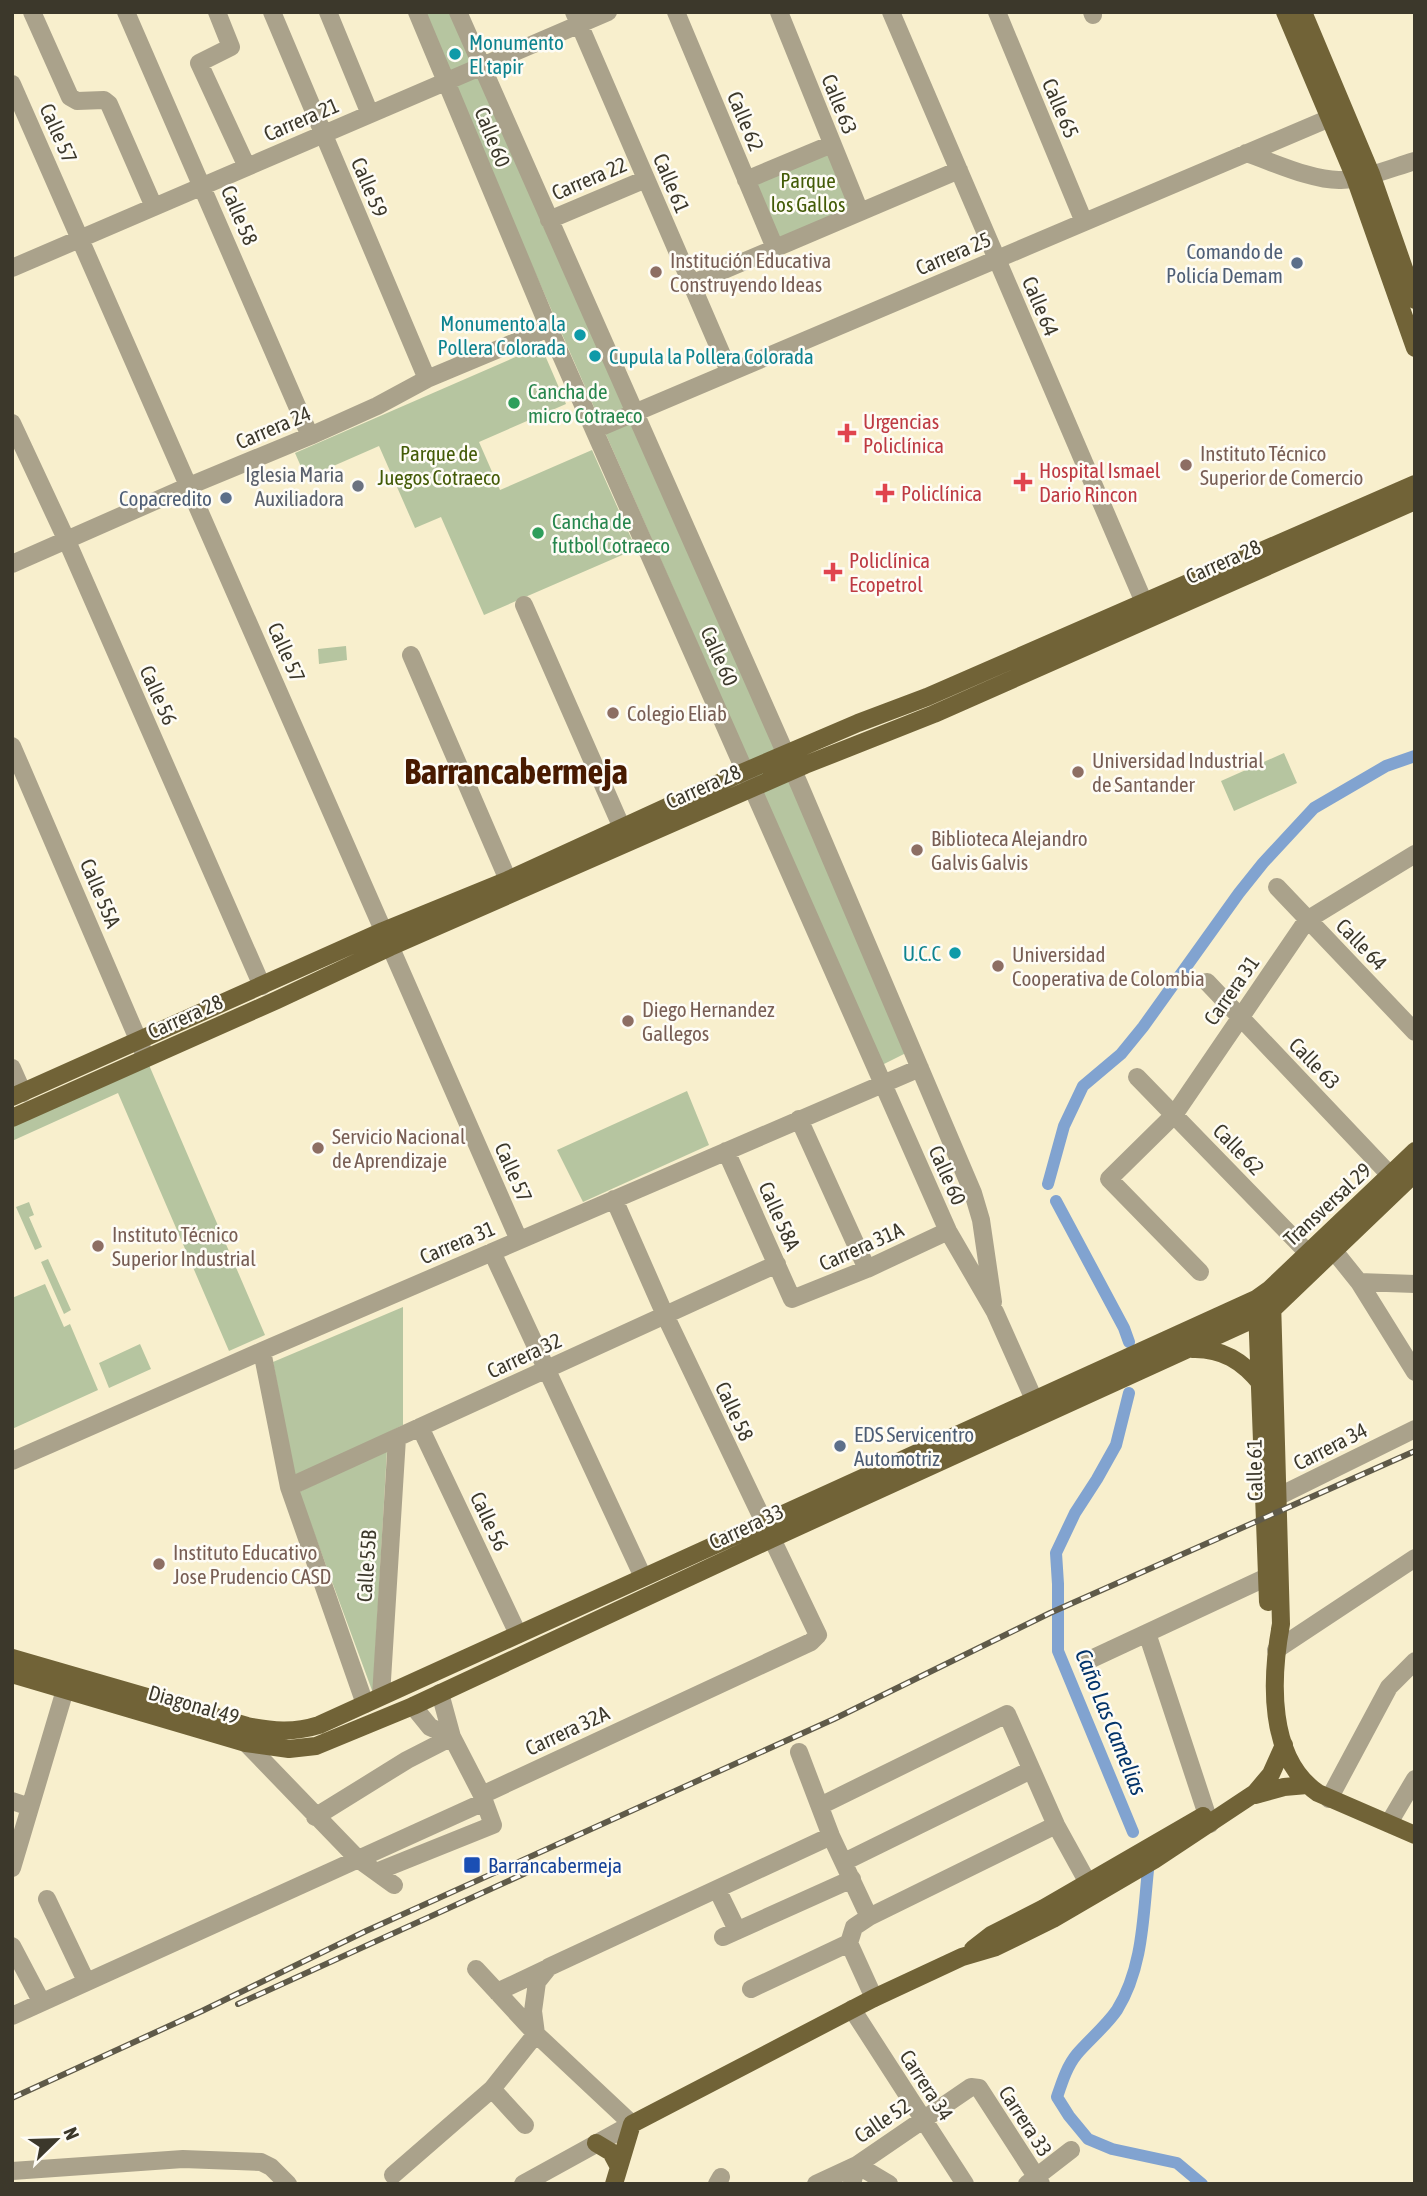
<svg xmlns="http://www.w3.org/2000/svg" width="1427" height="2196" font-family="'Asap Condensed',sans-serif">
  <style>
    .green { fill: #b6c5a0 }
    .lines { fill: none; stroke-linecap: round; stroke-linejoin: round }
    .canal { stroke: #81a3d0; stroke-width: 12 }
    .minor { stroke: #aaa28b; stroke-width: 18 }
    .major { stroke: #716337; stroke-width: 18 }
    .rail-casing { stroke: #5f5a49; stroke-width: 6 }
    .rail { stroke: #fefcf5; stroke-width: 3.5; stroke-dasharray: 10; stroke-linecap: butt }
    .culture-dot { fill: #0f9aa8; stroke: #fefcf5; stroke-width: 2.5 }
    .service-dot { fill: #5c6f8a; stroke: #fefcf5; stroke-width: 2.5 }
    .education-dot { fill: #8d6e63; stroke: #fefcf5; stroke-width: 2.5 }
    .leisure-dot { fill: #2e9e5b; stroke: #fefcf5; stroke-width: 2.5 }
    .health-dot { fill: #e0444e; stroke: #fefcf5; stroke-width: 2.5 }
    .worship-dot { fill: #6b7280; stroke: #fefcf5; stroke-width: 2.5 }
    .transit-dot { fill: #1a4fb4; stroke: #fefcf5; stroke-width: 2.5 }
    .labels { text-anchor: middle; dominant-baseline: central; stroke-width: 5; stroke-linejoin: round; paint-order: stroke }
    .culture-label { font-size: 21px; fill: #0d838f; stroke: #fefcf5; text-anchor: start }
    .street-label { font-size: 21px; fill: #3c382b; stroke: #fefcf5 }
    .park-label { font-size: 21px; fill: #435b07; stroke: #fefcf5 }
    .service-label { font-size: 21px; fill: #4e5e75; stroke: #fefcf5; text-anchor: end }
    .education-label { font-size: 21px; fill: #785e54; stroke: #fefcf5; text-anchor: start }
    .leisure-label { font-size: 21px; fill: #27864d; stroke: #fefcf5; text-anchor: start }
    .health-label { font-size: 21px; fill: #be3a42; stroke: #fefcf5; text-anchor: start }
    .worship-label { font-size: 21px; fill: #5b616d; stroke: #fefcf5; text-anchor: end }
    .transit-label { font-size: 21px; fill: #164399; stroke: #fefcf5; text-anchor: start }
    .water-label { font-size: 23px; font-style: italic; fill: #03346a; stroke: #fefcf5 }
    .town-label { font-size: 35px; font-weight: bold; fill: #481a00; stroke: #fefcf5 }
  </style>
  <rect width="100%" height="100%" fill="#f8efcd"/>
  <!-- green -->
  <path class="green" d="M421,12H450L910,1051L882,1065Z
    M830,149L853,208L776,240L752,180Z
    M541,346L566,404L479,442L500,490L592,450L636,549L484,615L441,517L415,528L379,446L306,478L295,453Z
    M346,646L347,660L319,664L318,649Z
    M1284,753L1297,783L1234,811L1221,781Z
    M146,1058L265,1335L229,1351L118,1093L12,1141V1118Z
    M687,1091L709,1145L583,1202L557,1150Z
    M29,1202L34,1215L29,1217L42,1247L35,1250L16,1207Z
    M48,1259L71,1310L64,1314L41,1262Z
    M45,1284L64,1327L70,1324L98,1390L12,1429V1298Z
    M403,1307V1425L295,1480L273,1362Z
    M140,1344L151,1369L109,1388L99,1363Z
    M387,1450L373,1693L299,1492Z"/>
  <g class="lines">
    <!-- canal -->
    <path class="canal" d="M1048,1184L1064,1126L1083,1086L1121,1054L1143,1027L1239,893L1263,863L1314,808L1386,766L1415,756
      M1056,1201L1124,1328L1129,1342
      M1129,1393L1116,1445L1097,1479L1075,1513L1056,1553L1058,1584V1651L1133,1832
      M1148,1870C1143,1917 1143,1968 1117,2010C1106,2026 1090,2039 1077,2054C1067,2066 1062,2082 1057,2097L1069,2116L1088,2139L1112,2149L1177,2163L1202,2184"/>
    <!-- minor -->
    <path class="minor" d="M32,12L70,97L77,101L104,100L109,104L154,207
      M126,12L310,436
      M217,12L231,47L199,63L247,167
      M272,12L427,379
      M328,12L370,114
      M417,12L549,328L948,1231L995,1312L1040,1413
      M458,12L799,784L973,1193L981,1220L993,1302
      M574,12L729,371
      M676,12L775,248
      M779,12L860,212
      M891,12L1149,614
      M997,12L1084,222
      M1092,12L1093,15
      M12,84L519,1240
      M1246,153C1273,162 1313,181 1341,180C1366,179 1391,168 1415,161
      M746,180L832,144
      M549,220L646,179
      M12,268L608,12
      M691,284L959,170
      M12,423L67,541L262,986
      M594,430L1330,118
      M12,564L189,486L310,436L377,406L427,379L549,328
      M524,605L622,828
      M411,655L508,880
      M12,746L146,1058
      M1277,887L1415,1032
      M1207,982L1390,1175
      M12,1068L23,1093
      M1137,1077L1308,1253
      M799,1119L867,1269
      M726,1151L792,1299L867,1269L948,1231
      M1334,1251L1359,1282L1415,1372
      M492,1252L643,1577
      M1200,1272L1109,1179L1174,1115L1307,920L1415,854
      M1359,1282L1415,1284
      M262,1351L289,1487L365,1704
      M420,1427L518,1634
      M12,1461L262,1351L920,1068
      M289,1487L777,1264
      M1265,1503L1415,1429
      M1147,1633L1210,1824
      M1276,1650L1415,1558
      M1087,1661L1267,1577
      M381,1696L397,1438
      M413,1706L430,1727L452,1737
      M246,1743L358,1859L394,1885
      M799,1752L831,1836L869,1917
      M482,1795L811,1642L818,1635L665,1315L614,1199
      M1329,1799L1389,1687L1415,1661
      M12,1801L30,1807
      M820,1806L1007,1714L1056,1825L1088,1883
      M315,1817L407,1760L452,1737
      M1389,1823L1415,1779
      M844,1862L1031,1770
      M12,1868L65,1690
      M376,1872L493,1825L482,1795L452,1737L440,1693
      M717,1889L737,1930
      M47,1899L86,1981
      M723,1937L852,1879
      M12,1946L41,2001
      M476,1969L536,2034L632,2124L523,2184
      M751,1989L849,1943
      M497,1992L546,1969
      M874,1998L849,1943L854,1927L869,1917L1056,1825
      M852,2009L965,2184
      M12,2016L484,1802
      M492,2089L525,2125
      M12,2171L183,2159L261,2162L271,2167L288,2184
      M393,2175L492,2089L536,2034L533,2011L537,1982L549,1967L831,1836
      M717,2184L721,2177
      M816,2184L857,2165L971,2087L979,2088L1041,2184
      M852,2184L857,2165L889,2184
      M1027,2184L1071,2150"/>
    <!-- major -->
    <path class="major" d="M1285,12L1355,178L1415,348
      M1303,12L1371,174L1415,300
      M12,1097L383,931L508,880L739,774L858,723L927,697L1415,484
      M12,1118L277,1000L390,947L805,765L934,714L1415,501
      M1272,1300L1281,1624C1271,1678 1267,1758 1318,1793L1415,1835
      M1257,1308L1268,1602
      M1192,1349C1222,1348 1243,1361 1262,1385
      M12,1658L247,1726C272,1731 294,1733 319,1725L1256,1299L1270,1289L1415,1151
      M12,1674L246,1743L289,1749L316,1746L413,1706L771,1539L1258,1317L1273,1309L1415,1173
      M1255,1795L1284,1787L1307,1785
      M973,1949L991,1935L1044,1908L1203,1816
      M596,2143L611,2152L619,2167
      M614,2184L632,2124L874,1998L962,1957L996,1947L1053,1919L1154,1860L1255,1793L1271,1774L1284,1745"/>
    <!-- rail casing -->
    <g class="rail-casing">
      <path id="rail" d="M238,2004L528,1872
        M12,2098L202,2011L366,1931L834,1719L1050,1613L1415,1451"/>
    </g>
    <!-- rail -->
    <use href="#rail" class="rail"/>
  </g>
  <!-- markers -->
  <g class="culture-dot">
    <circle cx="455" cy="54" r="7"/>
    <circle cx="580" cy="335" r="7"/>
    <circle cx="595" cy="356" r="7"/>
    <circle cx="955" cy="953" r="7"/>
  </g>
  <g class="service-dot">
    <circle cx="1297" cy="263" r="7"/>
    <circle cx="226" cy="498" r="7"/>
    <circle cx="840" cy="1446" r="7"/>
  </g>
  <g class="education-dot">
    <circle cx="656" cy="272" r="7"/>
    <circle cx="1186" cy="465" r="7"/>
    <circle cx="613" cy="713" r="7"/>
    <circle cx="1078" cy="772" r="7"/>
    <circle cx="917" cy="850" r="7"/>
    <circle cx="998" cy="966" r="7"/>
    <circle cx="628" cy="1021" r="7"/>
    <circle cx="318" cy="1148" r="7"/>
    <circle cx="98" cy="1246" r="7"/>
    <circle cx="159" cy="1564" r="7"/>
  </g>
  <g class="leisure-dot">
    <circle cx="514" cy="403" r="7"/>
    <circle cx="538" cy="533" r="7"/>
  </g>
  <g class="health-dot">
    <path d="M843.5 422.5h7v7h7v7h-7v7h-7v-7h-7v-7h7z"/>
    <path d="M1019.5 471.5h7v7h7v7h-7v7h-7v-7h-7v-7h7z"/>
    <path d="M881.5 482.5h7v7h7v7h-7v7h-7v-7h-7v-7h7z"/>
    <path d="M829.5 561.5h7v7h7v7h-7v7h-7v-7h-7v-7h7z"/>
  </g>
  <circle class="worship-dot" cx="358" cy="486" r="7"/>
  <rect class="transit-dot" x="463" y="1856" width="18" height="18" rx="3.5"/>
  <g class="labels">
    <!-- culture labels -->
    <g class="culture-label">
      <text x="469" y="42">Monumento<tspan x="469" dy="24">El tapir</tspan></text>
      <text x="566" y="323" text-anchor="end">Monumento a la<tspan x="566" dy="24">Pollera Colorada</tspan></text>
      <text x="609" y="356">Cupula la Pollera Colorada</text>
      <text x="941" y="953" text-anchor="end">U.C.C</text>
    </g>
    <!-- street labels -->
    <g class="street-label">
      <text transform="translate(840 104) rotate(68)">Calle 63</text>
      <text transform="translate(1061 108) rotate(67)">Calle 65</text>
      <text transform="translate(301 119) rotate(-23)">Carrera 21</text>
      <text transform="translate(746 121) rotate(67)">Calle 62</text>
      <text transform="translate(59 133) rotate(66)">Calle 57</text>
      <text transform="translate(493 137) rotate(68)">Calle 60</text>
      <text transform="translate(589 178) rotate(-23)">Carrera 22</text>
      <text transform="translate(672 183) rotate(67)">Calle 61</text>
      <text transform="translate(370 187) rotate(67)">Calle 59</text>
      <text transform="translate(240 215) rotate(67)">Calle 58</text>
      <text transform="translate(953 253) rotate(-23)">Carrera 25</text>
      <text transform="translate(1041 306) rotate(67)">Calle 64</text>
      <text transform="translate(273 427) rotate(-23)">Carrera 24</text>
      <text transform="translate(1223 561) rotate(-24)">Carrera 28</text>
      <text transform="translate(287 652) rotate(66)">Calle 57</text>
      <text transform="translate(720 656) rotate(66)">Calle 60</text>
      <text transform="translate(159 695) rotate(66)">Calle 56</text>
      <text transform="translate(703 786) rotate(-24)">Carrera 28</text>
      <text transform="translate(101 893) rotate(67)">Calle 55A</text>
      <text transform="translate(1362 944) rotate(46)">Calle 64</text>
      <text transform="translate(1231 990) rotate(-55)">Carrera 31</text>
      <text transform="translate(185 1016) rotate(-24)">Carrera 28</text>
      <text transform="translate(1315 1063) rotate(46)">Calle 63</text>
      <text transform="translate(1239 1149) rotate(46)">Calle 62</text>
      <text transform="translate(514 1172) rotate(66)">Calle 57</text>
      <text transform="translate(948 1175) rotate(66)">Calle 60</text>
      <text transform="translate(1327 1204) rotate(-43)">Transversal 29</text>
      <text transform="translate(780 1216) rotate(66)">Calle 58A</text>
      <text transform="translate(457 1242) rotate(-23)">Carrera 31</text>
      <text transform="translate(861 1246) rotate(-24)">Carrera 31A</text>
      <text transform="translate(524 1355) rotate(-25)">Carrera 32</text>
      <text transform="translate(735 1411) rotate(65)">Calle 58</text>
      <text transform="translate(1330 1446) rotate(-27)">Carrera 34</text>
      <text transform="translate(1254 1470) rotate(-91)">Calle 61</text>
      <text transform="translate(490 1521) rotate(65)">Calle 56</text>
      <text transform="translate(746 1526) rotate(-25)">Carrera 33</text>
      <text transform="translate(366 1566) rotate(-86)">Calle 55B</text>
      <text transform="translate(194 1704) rotate(16)">Diagonal 49</text>
      <text transform="translate(567 1730) rotate(-25)">Carrera 32A</text>
      <text transform="translate(927 2085) rotate(57)">Carrera 34</text>
      <text transform="translate(882 2120) rotate(-34)">Calle 52</text>
      <text transform="translate(1026 2121) rotate(57)">Carrera 33</text>
    </g>
    <!-- park labels -->
    <g class="park-label">
      <text x="808" y="180">Parque<tspan x="808" dy="24">los Gallos</tspan></text>
      <text x="439" y="453">Parque de<tspan x="439" dy="24">Juegos Cotraeco</tspan></text>
    </g>
    <!-- service labels -->
    <g class="service-label">
      <text x="1283" y="251">Comando de<tspan x="1283" dy="24">Policía Demam</tspan></text>
      <text x="212" y="498">Copacredito</text>
      <text x="854" y="1434" text-anchor="start">EDS Servicentro<tspan x="854" dy="24">Automotriz</tspan></text>
    </g>
    <!-- education labels -->
    <g class="education-label">
      <text x="670" y="260">Institución Educativa<tspan x="670" dy="24">Construyendo Ideas</tspan></text>
      <text x="1200" y="453">Instituto Técnico<tspan x="1200" dy="24">Superior de Comercio</tspan></text>
      <text x="627" y="713">Colegio Eliab</text>
      <text x="1092" y="760">Universidad Industrial<tspan x="1092" dy="24">de Santander</tspan></text>
      <text x="931" y="838">Biblioteca Alejandro<tspan x="931" dy="24">Galvis Galvis</tspan></text>
      <text x="1012" y="954">Universidad<tspan x="1012" dy="24">Cooperativa de Colombia</tspan></text>
      <text x="642" y="1009">Diego Hernandez<tspan x="642" dy="24">Gallegos</tspan></text>
      <text x="332" y="1136">Servicio Nacional<tspan x="332" dy="24">de Aprendizaje</tspan></text>
      <text x="112" y="1234">Instituto Técnico<tspan x="112" dy="24">Superior Industrial</tspan></text>
      <text x="173" y="1552">Instituto Educativo<tspan x="173" dy="24">Jose Prudencio CASD</tspan></text>
    </g>
    <!-- leisure labels -->
    <g class="leisure-label">
      <text x="528" y="391">Cancha de<tspan x="528" dy="24">micro Cotraeco</tspan></text>
      <text x="552" y="521">Cancha de<tspan x="552" dy="24">futbol Cotraeco</tspan></text>
    </g>
    <!-- health labels -->
    <g class="health-label">
      <text x="863" y="421">Urgencias<tspan x="863" dy="24">Policlínica</tspan></text>
      <text x="1039" y="470">Hospital Ismael<tspan x="1039" dy="24">Dario Rincon</tspan></text>
      <text x="901" y="493">Policlínica</text>
      <text x="849" y="560">Policlínica<tspan x="849" dy="24">Ecopetrol</tspan></text>
    </g>
    <!-- worship labels -->
    <g class="worship-label">
      <text x="344" y="474">Iglesia Maria<tspan x="344" dy="24">Auxiliadora</tspan></text>
    </g>
    <!-- transit labels -->
    <g class="transit-label">
      <text x="488" y="1865">Barrancabermeja</text>
    </g>
    <!-- water labels -->
    <g class="water-label">
      <text transform="translate(1111 1722) rotate(68)">Caño Las Camelias</text>
    </g>
    <!-- town labels -->
    <g class="town-label">
      <text x="516" y="771">Barrancabermeja</text>
    </g>
  </g>
  <!-- border -->
  <rect width="1427" height="2196" fill="none" stroke="#3c382b" stroke-width="28"/>
  <!-- north arrow -->
  <g transform="translate(56 2140) rotate(67)" stroke="#fefcf5" stroke-width="5" paint-order="stroke">
  <path d="M0-5L12 26L0 18L-12 26Z" fill="#3c382b"/>
  <text y="-10" font-size="19" font-weight="bold" text-anchor="middle" fill="#3c382b">N</text>
  </g>
</svg>
